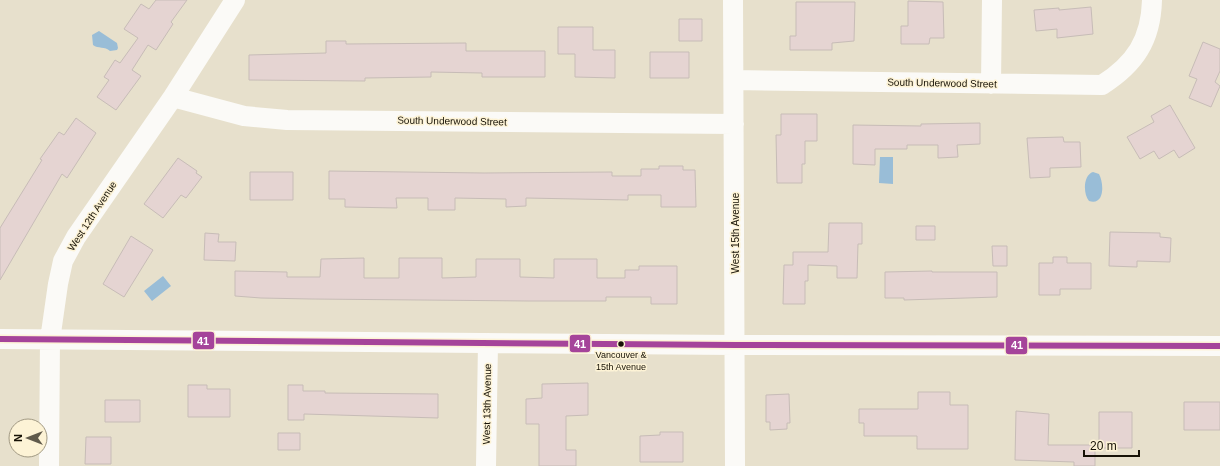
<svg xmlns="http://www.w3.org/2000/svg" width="1220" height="466" font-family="Arial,sans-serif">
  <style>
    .water { fill: #99bdd7 }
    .building { fill: #e5d4d2; stroke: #c7bcb7 }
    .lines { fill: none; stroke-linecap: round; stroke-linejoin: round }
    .minor { stroke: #fbfaf7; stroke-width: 20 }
    .bus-1-casing { stroke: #fdf3d6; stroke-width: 9 }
    .bus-1 { stroke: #a5449a; stroke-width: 6 }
    .bus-dot { fill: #171206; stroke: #fdf3d6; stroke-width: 1.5 }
    .labels { text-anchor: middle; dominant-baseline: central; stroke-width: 3; stroke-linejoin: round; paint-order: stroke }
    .bus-label { font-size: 9px; fill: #171206; stroke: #fdf3d6 }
    .street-label { font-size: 10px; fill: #171206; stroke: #fdf3d6 }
    .line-badge { stroke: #fdf3d6; stroke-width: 1.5 }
    .badge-label { font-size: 11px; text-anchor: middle; font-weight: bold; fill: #fff }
  </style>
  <rect width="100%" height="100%" fill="#e7e0cc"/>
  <!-- water -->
  <path class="water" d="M99,31L117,43L118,48L117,50L110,51C105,46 98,49 93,45L92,35Z
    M880,157H893V184L879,183Z
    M1093,172L1099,174C1104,183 1105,206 1089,201C1083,194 1083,175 1093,172Z
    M163,276L171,286L152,301L144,291Z"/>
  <!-- building -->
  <path class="building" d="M156,0H187L171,22L173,24L156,50L148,45L132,70L141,76L116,110L97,97L109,80L104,77L115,60L120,63L138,38L124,29L141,4L149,9Z
    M908,1L943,2L944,38H930L929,44H901V26H908Z
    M796,2H855L854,41L832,43V50H790V36H796Z
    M1091,7L1093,34L1057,38V29L1036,31L1034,10L1059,8V10Z
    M679,19H702V41H679Z
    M558,27H593V50H615V78L575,77V54H558Z
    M326,41H346V44L466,43V51H545V77H482V73L431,72V77L365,78V81L249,80V55L326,53Z
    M1203,42L1220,49V71L1215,82L1220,86L1211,107L1189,98L1197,79L1189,76Z
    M650,52H689V78H650Z
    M1170,105L1195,148L1179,158L1174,150L1159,159L1154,151L1140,159L1127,137L1154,122L1151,116Z
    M781,114H817V141H805V164H802V183H777L776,135H781Z
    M76,118L96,133L67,178L62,174L0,280V228L42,160L40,159L59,132L64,135Z
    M980,123V144L957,145L958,157L938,158V145H907V149H875V165L853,164V125L921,126V124Z
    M1063,137L1064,142H1080L1081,167L1050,168V177L1030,178L1027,138Z
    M178,158L197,171L196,173L202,177L186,198L181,195L163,218L144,204Z
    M659,166H683V170H695L696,207H661V195H628V200L526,198V206L506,207V199L455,198V210H428V198H396L397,208L345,207V199H329V171L484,173L612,172V176H641V169H659Z
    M250,172H293V200H250Z
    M829,223H862V244H858L857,278H837V266L808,265V281H805V304H783L784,265H793V252H828Z
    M916,226H935V240H916Z
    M1110,232L1160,233V237L1171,238L1170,262L1137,261V267L1109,266Z
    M205,233L219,234L218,242H236L235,261L204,260Z
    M131,236L153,250L124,297L103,284Z
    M992,246H1007V266H993Z
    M1053,257H1067V263H1091V289H1060V295H1039V263H1053Z
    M364,258V278H399V258H442V278L476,277V259H520V277L554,278V259H597V278H625V270H639V266H677V304H651V297H606V301H529L311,299L261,298L235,296V271L287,272V277H320L321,259Z
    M932,271V272H997V297L904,300V298H885V272Z
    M588,383V415L566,416V450H576V466H539V424H526V399L542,398V384Z
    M188,385H207V389H230V417H188Z
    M288,385H303V391H325V393L438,394V418L304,414V420H288Z
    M918,392H950V405H968V449H917V436H864V423H859V409H918Z
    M789,394L790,423H787V429L770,430V422H766V395Z
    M105,400H140V422H105Z
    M1184,402H1220V430H1184Z
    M1016,411L1049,414L1048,445H1095V466H1074V462L1015,460Z
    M1099,412H1132V448H1099Z
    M660,432H683V462H640V436L660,435Z
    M278,433H300V450H278Z
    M86,437H111V464H85Z"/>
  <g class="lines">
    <!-- minor -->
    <path class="minor" d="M733,0L735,466
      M734,80L1102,85C1135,64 1151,40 1152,0
      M991,84L992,0
      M173,97L244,116L287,120L734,124
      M0,339L735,345L1220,346
      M49,466L50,340L58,284L63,261L76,237L173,97L235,0
      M486,466L488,343"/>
    <!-- bus-1 casing -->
    <g class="bus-1-casing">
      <path id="bus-1" d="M0,339L735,345L1220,346"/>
    </g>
    <!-- bus-1 -->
    <use href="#bus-1" class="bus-1"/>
  </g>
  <!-- markers -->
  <circle class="bus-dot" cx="621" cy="344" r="3.5"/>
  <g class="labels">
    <!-- bus labels -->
    <g class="bus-label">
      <text x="621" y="355">Vancouver &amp;<tspan x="621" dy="12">15th Avenue</tspan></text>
    </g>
    <!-- street labels -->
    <g class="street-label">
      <text transform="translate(942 83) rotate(1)">South Underwood Street</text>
      <text transform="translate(452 121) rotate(1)">South Underwood Street</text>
      <text transform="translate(92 216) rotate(-57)">West 12th Avenue</text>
      <text transform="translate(735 233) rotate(-90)">West 15th Avenue</text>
      <text transform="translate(487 404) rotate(-89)">West 13th Avenue</text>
    </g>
  </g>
  <g class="line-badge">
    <rect x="192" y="331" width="23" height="19" rx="4" fill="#a5449a"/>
    <rect x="569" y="334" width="22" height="19" rx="4" fill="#a5449a"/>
    <rect x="1005" y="336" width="23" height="19" rx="4" fill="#a5449a"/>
  </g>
  <g class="badge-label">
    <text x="203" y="345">41</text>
    <text x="580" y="348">41</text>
    <text x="1017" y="349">41</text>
  </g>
  <!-- north arrow -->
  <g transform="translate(28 438) rotate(270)"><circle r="19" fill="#fdf3d6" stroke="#a19983"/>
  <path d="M0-3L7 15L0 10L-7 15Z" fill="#605a4b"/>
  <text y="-6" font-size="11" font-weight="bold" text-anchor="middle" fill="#171206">N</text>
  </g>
  <!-- scale -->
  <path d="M1084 450v6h55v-6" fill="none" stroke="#171206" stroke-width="2"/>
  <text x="1090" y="450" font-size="12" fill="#171206" stroke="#fdf3d6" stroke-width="3" paint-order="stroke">20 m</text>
</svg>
